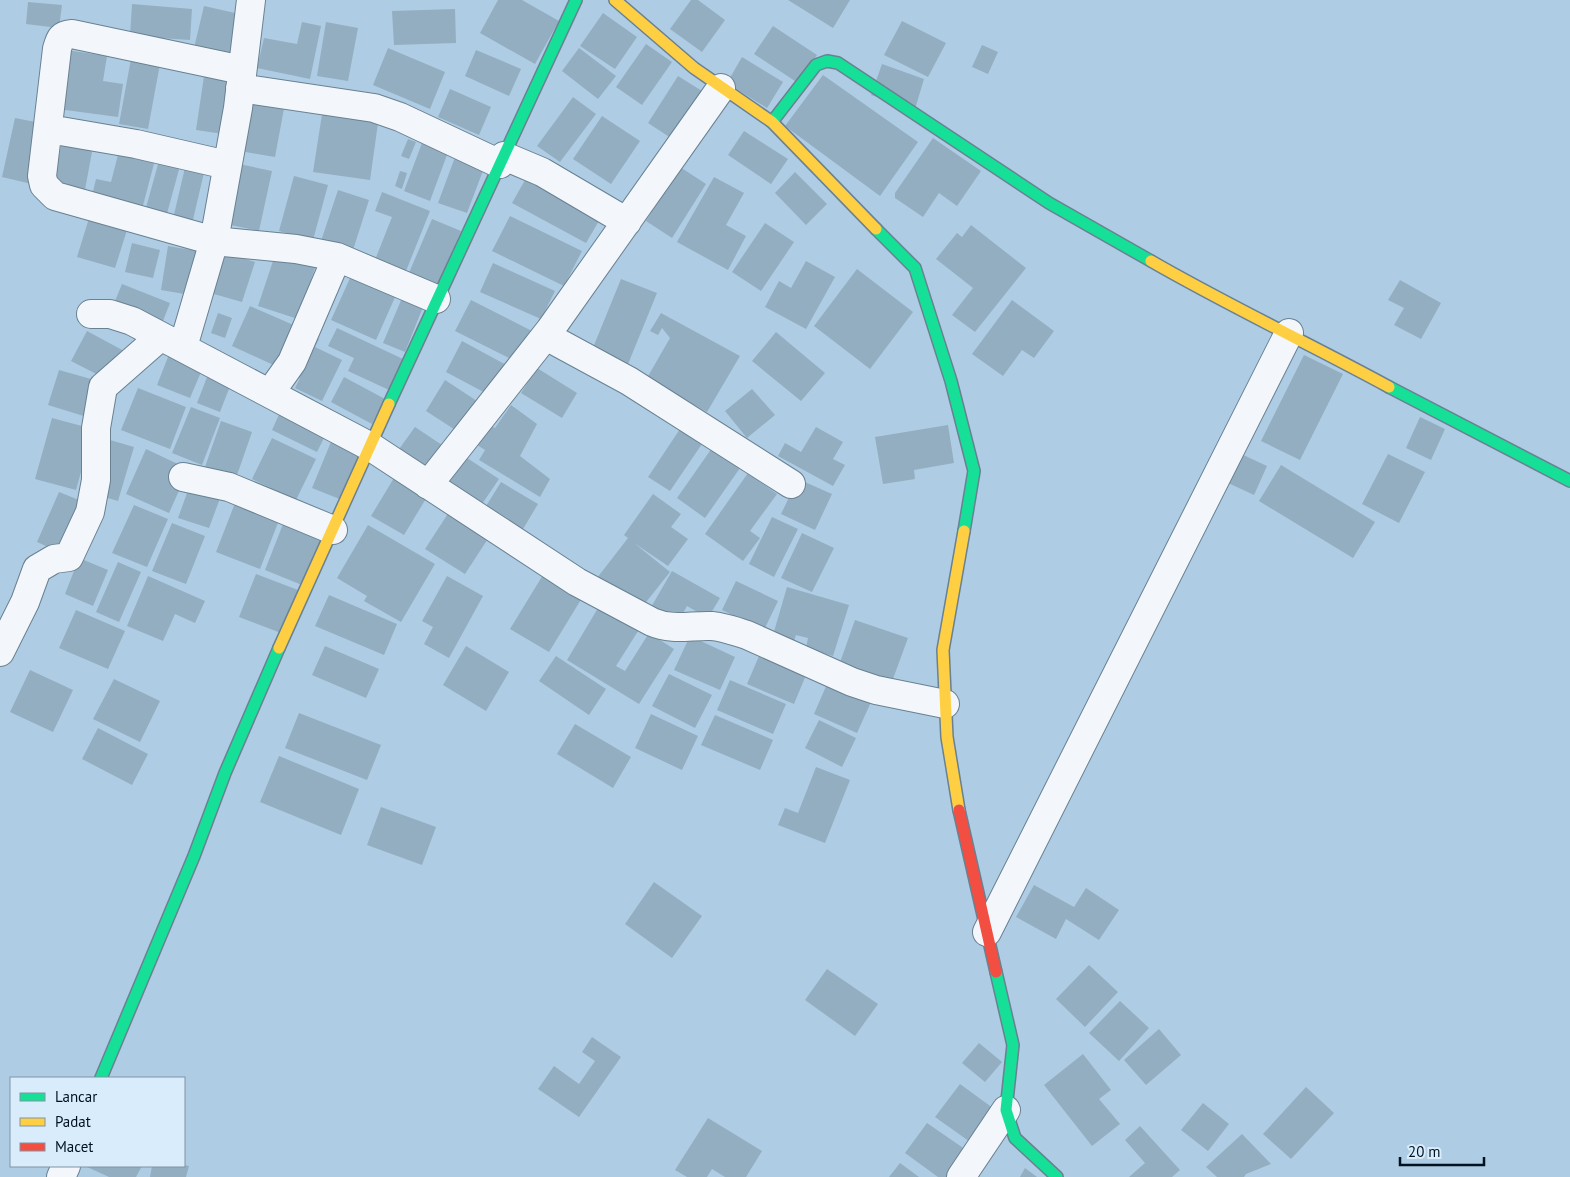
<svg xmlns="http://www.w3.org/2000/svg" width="1570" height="1177" font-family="'PT Sans',sans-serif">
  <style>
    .building { fill: #93aec1 }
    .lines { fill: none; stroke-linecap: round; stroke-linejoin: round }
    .street-casing { stroke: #698192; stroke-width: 30 }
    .fast-casing { stroke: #698192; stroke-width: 14 }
    .slow-casing { stroke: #698192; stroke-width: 14 }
    .jam-casing { stroke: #698192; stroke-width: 14 }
    .street { stroke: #f3f7fb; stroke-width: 28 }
    .fast { stroke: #16e098; stroke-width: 11 }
    .slow { stroke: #ffcf43; stroke-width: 11 }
    .jam { stroke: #f24e42; stroke-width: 11 }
  </style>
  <rect width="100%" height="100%" fill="#aecce3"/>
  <!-- building -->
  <path class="building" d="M498,0H522L559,21L535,64L480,33Z
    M691,0H698L725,20L702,52L670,29Z
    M788,0H850L833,28Z
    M28,2L62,5L59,28L26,24Z
    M132,4L192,9L190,40L130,36Z
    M204,6L244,15L235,57L194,48Z
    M455,9L456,43L394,45L392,11Z
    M603,13L637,37L615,69L580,46Z
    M902,21L946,43L928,77L884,55Z
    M302,22L321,26L310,79L257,68L264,38L297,44Z
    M326,22L358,28L348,81L317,76Z
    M773,26L817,55L798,83L754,54Z
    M646,44L672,62L642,105L616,87Z
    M982,45L998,52L988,74L972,67Z
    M388,48L445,72L430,109L373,85Z
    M579,48L616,76L598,99L562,71Z
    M66,50L107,56L103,81L123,84L118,117L58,109Z
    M476,50L521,69L509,96L465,76Z
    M742,57L783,82L767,108L727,83Z
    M131,59L160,64L148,129L119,124Z
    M206,63L241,69L230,135L196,130Z
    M882,64L924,79L915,109L871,95Z
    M823,75L918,142L880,196L785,126Z
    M678,76L702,91L671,138L648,123Z
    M450,89L491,107L479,135L438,117Z
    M249,96L285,103L275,157L239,151Z
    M573,97L596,114L560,162L537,146Z
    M323,108L379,116L370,180L313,172Z
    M602,116L640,141L611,184L573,159Z
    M15,118L46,124L36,185L2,177Z
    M744,131L788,159L771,184L728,155Z
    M63,135L94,141L84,195L53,189Z
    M425,135L451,144L430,201L404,191Z
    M933,138L981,171L957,206L939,193L923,217L895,198V193Z
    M408,139L416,142L409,159L401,156Z
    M120,147L156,156L141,213L91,200L96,179L111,182Z
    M458,149L487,160L467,213L438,203Z
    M160,157L181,162L165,221L144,215Z
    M187,159L206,164L192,224L173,219Z
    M239,164L272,171L259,231L226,224Z
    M680,167L706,184L672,238L646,221Z
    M400,171L407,173L402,189L395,186Z
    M795,172L827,204L806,225L775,193Z
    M529,173L603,214L586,243L512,203Z
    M294,176L328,185L313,240L279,231Z
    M714,177L744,193L726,225L746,236L728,270L677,242Z
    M338,190L369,200L353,250L321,241Z
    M382,192L430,211L406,271L375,260L392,217L375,211Z
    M90,215L128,227L115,268L77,257Z
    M510,216L582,251L564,286L492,251Z
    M432,219L461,231L437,288L408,275Z
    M765,223L794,242L761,291L732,272Z
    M971,225L1026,268L975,332L952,315L973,288L936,259L957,233L962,237Z
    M132,243L160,250L153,278L125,272Z
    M168,246L203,252L196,296L161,290Z
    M219,251L255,262L242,302L207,292Z
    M276,252L316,265L298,319L258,306Z
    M806,261L835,277L806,329L765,307L779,281L791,288Z
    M493,263L555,291L541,319L480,292Z
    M857,269L913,312L870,369L814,326Z
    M351,276L396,295L376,340L331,320Z
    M621,279L657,293L626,369L590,355Z
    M1400,280L1441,303L1421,339L1394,325L1404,308L1388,300Z
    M122,284L170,303L161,326L113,306Z
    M402,298L423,307L405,352L383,343Z
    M471,300L532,331L517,362L455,331Z
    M1012,300L1054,331L1034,358L1022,350L1003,376L972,354Z
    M250,306L298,327L280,368L232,346Z
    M218,313L232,318L225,338L211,333Z
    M661,313L740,356L707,412L647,378L670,338L662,328L658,335L650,331Z
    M337,328L403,359L389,390L348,371L354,358L328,346Z
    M87,331L124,351L108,380L71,361Z
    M776,332L825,373L801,401L752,361Z
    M310,334L319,339L315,347L342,360L322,401L295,388L300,378L291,374Z
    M462,341L510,367L493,397L446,372Z
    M170,352L204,365L190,398L157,385Z
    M1304,355L1343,374L1300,460L1261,441Z
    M537,368L577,393L562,418L521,393Z
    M59,370L98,381L87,417L48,405Z
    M209,372L232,381L220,412L197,403Z
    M344,377L385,399L372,424L331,402Z
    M445,380L480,403L460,433L426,411Z
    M138,388L186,407L170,449L121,430Z
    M752,389L775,415L747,438L725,411Z
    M511,405L537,424L520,456L550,479L540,497L479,460L485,450L474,443L486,423L495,428Z
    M191,407L220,418L202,465L172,453Z
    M282,408L328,430L317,452L272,430Z
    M1420,417L1445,429L1431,460L1406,448Z
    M52,418L93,429L76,490L35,479Z
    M221,421L252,432L236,478L205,467Z
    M948,425L954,463L914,470L915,479L883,484L875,437Z
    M682,426L704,441L670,491L648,477Z
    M415,427L448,449L430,475L397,452Z
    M816,427L843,442L833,459L845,465L833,486L778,456L785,443L801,452Z
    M333,437L362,448L342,500L312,488Z
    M272,438L316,459L296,500L252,479Z
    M110,440L134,447L118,501L94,494Z
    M712,448L740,468L705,518L677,498Z
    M146,449L180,465L182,484L169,513L126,494Z
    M1239,453L1267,466L1254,495L1226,482Z
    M461,454L499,479L480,507L443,482Z
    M1388,454L1425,472L1399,523L1362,504Z
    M1281,465L1375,522L1353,558L1259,501Z
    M397,473L430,492L404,535L371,516Z
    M748,473L777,494L750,531L760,538L743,561L705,534Z
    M798,479L832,494L815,530L781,514Z
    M191,482L222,493L209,528L178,518Z
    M501,482L538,504L520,534L483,511Z
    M59,492L84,502L62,553L37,542Z
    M653,494L681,514L671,527L688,539L668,566L634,543L670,572L639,611L597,578L628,538L624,535Z
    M237,498L281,515L260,569L216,552Z
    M134,505L168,519L147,567L112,553Z
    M451,509L491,534L465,574L425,549Z
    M772,517L798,529L774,577L749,564Z
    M285,519L323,534L302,585L265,570Z
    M172,523L205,536L186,584L152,571Z
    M368,525L435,564L401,622L364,601L367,596L337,578Z
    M802,533L834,548L812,592L781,578Z
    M79,558L108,570L93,606L65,594Z
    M118,562L141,572L119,622L96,612Z
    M546,570L585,593L549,652L510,629Z
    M672,571L720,598L708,618L687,606L677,624L650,609Z
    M256,574L298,590L281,633L239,617Z
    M148,576L205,601L195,623L175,614L163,641L127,626Z
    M447,576L483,596L449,658L424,644L433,627L422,621Z
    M736,581L778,601L764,630L722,610Z
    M787,587L849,605L833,656L806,648L808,638L796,635L794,641L773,635Z
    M329,595L397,624L384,655L315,626Z
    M601,603L640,628L616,666L625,671L649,633L674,649L639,704L567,660Z
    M76,610L125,631L108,669L59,648Z
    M855,620L908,638L890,687L838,668Z
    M690,636L735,657L720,690L674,670Z
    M325,646L379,669L366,698L312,675Z
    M466,646L509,672L486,711L443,685Z
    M556,656L606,689L589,715L539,681Z
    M759,656L806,675L794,704L747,684Z
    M30,670L73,690L53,732L10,712Z
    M669,674L712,695L695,728L652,706Z
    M114,679L160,701L140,742L93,719Z
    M730,680L786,704L773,734L717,710Z
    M827,684L871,702L857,733L814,714Z
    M299,713L381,745L367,780L285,748Z
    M651,714L698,736L682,770L635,748Z
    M715,715L773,740L760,770L701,745Z
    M819,720L856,738L842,767L805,748Z
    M575,724L631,757L613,788L557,754Z
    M98,728L148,754L132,785L82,759Z
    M279,756L359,789L341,835L260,802Z
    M816,767L850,780L825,843L778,825L785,808L798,813Z
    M381,807L436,827L422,865L367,845Z
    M654,882L702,916L672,958L625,924Z
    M1034,885L1074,907L1086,888L1119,910L1099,940L1066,919L1056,939L1016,917Z
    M1089,965L1118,992L1085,1027L1056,999Z
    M827,969L878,1004L855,1036L805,1000Z
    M1120,1001L1149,1028L1119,1061L1089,1033Z
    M1159,1029L1181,1055L1146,1085L1124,1060Z
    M592,1037L621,1057L579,1117L538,1089L554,1066L579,1084L595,1061L582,1052Z
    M979,1043L1002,1062L985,1082L962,1063Z
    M1083,1054L1111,1090L1099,1099L1120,1124L1092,1146L1044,1085Z
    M960,1084L997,1111L973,1144L935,1117Z
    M1306,1087L1334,1113L1291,1159L1263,1134Z
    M1203,1103L1229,1124L1208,1151L1181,1130Z
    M708,1118L762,1151L746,1177H725L712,1169L707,1177H687L675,1170Z
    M927,1123L969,1152L950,1177H938L905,1153Z
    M1140,1126L1180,1170L1172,1177H1129L1145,1163L1125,1140Z
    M1242,1134L1271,1164L1246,1174L1244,1177H1217L1206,1167Z
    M900,1163L919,1177H889Z
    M85,1166H142L136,1177H109Z
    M152,1166L184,1165L189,1166L186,1177H150Z
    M1025,1168L1037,1177H1020Z"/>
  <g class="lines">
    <!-- street casing -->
    <g class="street-casing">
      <path id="street" d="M242,70L72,34C61,35 60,38 57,49L42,176L44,185L55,196L214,241L296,249L337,257L436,299
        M240,88L374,108L400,117L500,164
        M49,129L136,144L227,165
        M504,156L542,172L627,222
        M91,314H110L132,321L371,447L577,582L652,622C673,631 691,625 712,626C723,627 735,631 747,635L852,682L876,690L945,704
        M546,336L629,381L791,484
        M183,347L214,241L238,108L251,0
        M270,393L292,362L337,257
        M183,477L229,487L333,530
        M428,485L550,330L721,88
        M0,652L25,602L37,569L54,559L69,557L90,512L96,480V428L103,387L160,337
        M987,932L1289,333
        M61,1177L66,1166
        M961,1177L1006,1110"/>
    </g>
    <!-- fast casing -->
    <g class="fast-casing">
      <path id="fast" d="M772,122L816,65L827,61L838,63L1049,203L1151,261
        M876,229L915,268L951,381L974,471L964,531
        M1389,387L1570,481
        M389,404L576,0
        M996,972L1013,1045L1006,1110L1015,1138L1057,1177
        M101,1078L194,856L225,773L279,648"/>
    </g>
    <!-- slow casing -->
    <g class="slow-casing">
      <path id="slow" d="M615,0L694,68L772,122L876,229
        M1151,261C1229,306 1310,344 1389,387
        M279,648L389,404
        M959,810L947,737L943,650L964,531"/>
    </g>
    <!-- jam casing -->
    <g class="jam-casing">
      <path id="jam" d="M959,810L996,972"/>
    </g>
    <!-- street -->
    <use href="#street" class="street"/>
    <!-- fast -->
    <use href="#fast" class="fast"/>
    <!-- slow -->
    <use href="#slow" class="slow"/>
    <!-- jam -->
    <use href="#jam" class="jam"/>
  </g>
  <!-- legend -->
  <rect x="10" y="1077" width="175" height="90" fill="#d8ecfc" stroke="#8294a4"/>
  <rect x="20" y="1093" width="25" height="8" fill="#16e098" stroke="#8294a4"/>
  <text x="55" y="1102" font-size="15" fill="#00111f">Lancar</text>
  <rect x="20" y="1118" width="25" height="8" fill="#ffcf43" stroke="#8294a4"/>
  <text x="55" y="1127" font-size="15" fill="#00111f">Padat</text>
  <rect x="20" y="1143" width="25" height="8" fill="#f24e42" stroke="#8294a4"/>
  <text x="55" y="1152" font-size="15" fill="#00111f">Macet</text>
  <!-- scale -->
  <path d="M1400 1157v8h84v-8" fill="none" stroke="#00111f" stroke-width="2.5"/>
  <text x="1408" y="1157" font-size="15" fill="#00111f" stroke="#d8ecfc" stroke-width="4" paint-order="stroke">20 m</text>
</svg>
